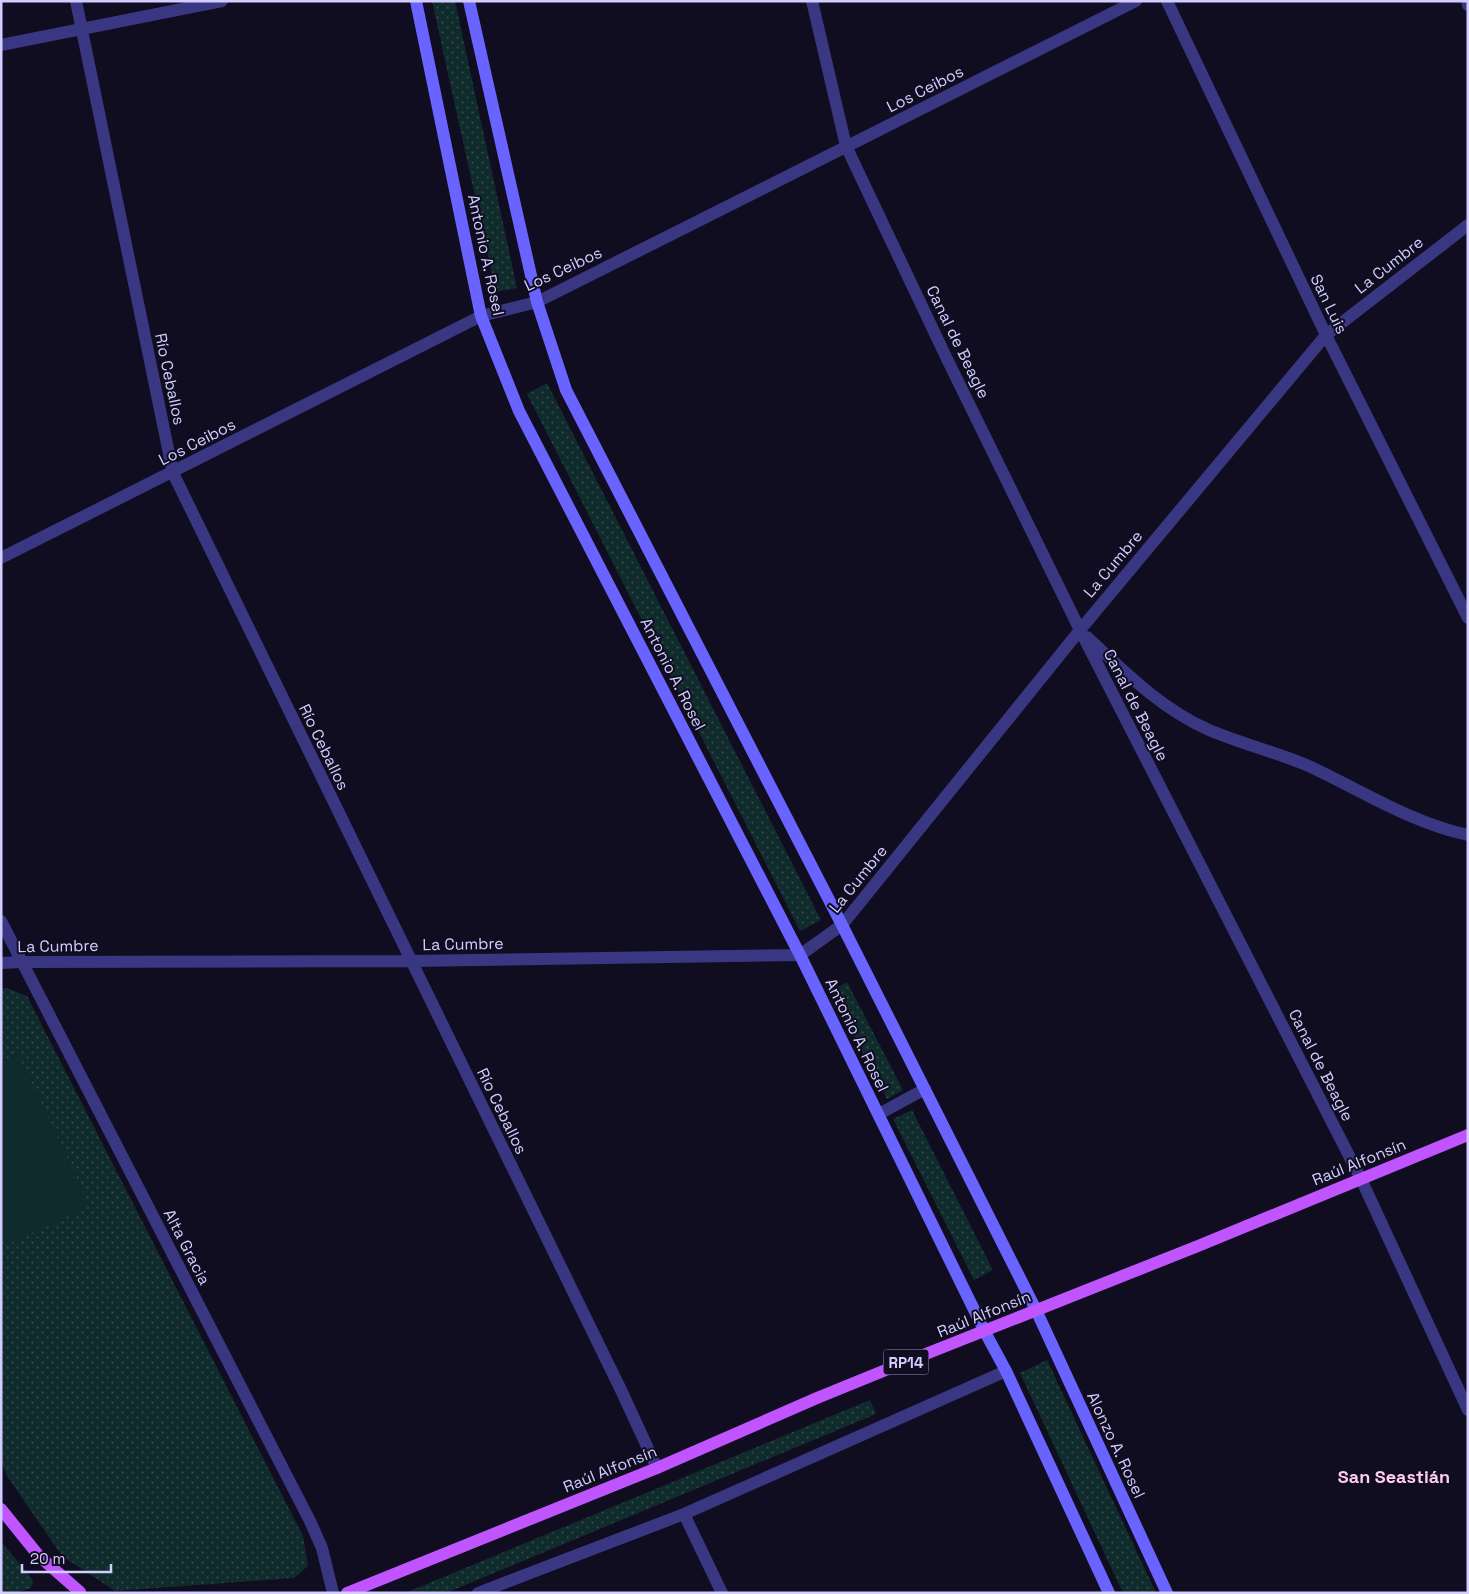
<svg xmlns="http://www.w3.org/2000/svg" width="1469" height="1594" font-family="'Space Grotesk',sans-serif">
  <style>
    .grass { fill: url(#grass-dots) }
    .green { fill: #102b2b }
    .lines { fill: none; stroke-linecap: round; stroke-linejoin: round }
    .lane { stroke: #3a3782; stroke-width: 12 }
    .street { stroke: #3a3782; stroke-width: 12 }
    .secondary { stroke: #6964ff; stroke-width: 12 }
    .primary { stroke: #c054ff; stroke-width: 12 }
    .labels { text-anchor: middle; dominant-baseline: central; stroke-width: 4; stroke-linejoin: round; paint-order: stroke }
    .shield { fill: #100d21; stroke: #9893bc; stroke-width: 1 }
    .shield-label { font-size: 15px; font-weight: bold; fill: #d3cdff }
    .street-label { font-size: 16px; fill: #d3cdff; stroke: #100d21 }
    .neighbourhood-label { font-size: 18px; font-weight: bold; fill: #ffcfed; stroke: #100d21 }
  </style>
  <defs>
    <pattern id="grass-dots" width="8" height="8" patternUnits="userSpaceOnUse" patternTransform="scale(1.25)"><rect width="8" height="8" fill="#102b2b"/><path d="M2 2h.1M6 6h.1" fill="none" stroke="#32494b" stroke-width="1.8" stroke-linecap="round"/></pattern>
  </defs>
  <rect width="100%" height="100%" fill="#100d21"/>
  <!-- grass -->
  <path class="grass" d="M432,1H455L517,288L496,292Z
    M547,383L821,920L800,931L527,394Z
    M847,982L903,1090L887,1099L831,991Z
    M7,988L27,996L303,1536L308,1566L294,1578L115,1591L62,1556L7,1476L1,1462V989Z
    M912,1110L993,1270L974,1280L893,1119Z
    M1047,1360L1156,1593H1123L1020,1373Z
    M870,1400L876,1414L446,1593H405Z
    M1,1541L33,1580L31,1588L14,1593H1Z"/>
  <!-- green -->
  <path class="green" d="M18,1054L90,1206L6,1245L1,1236V1062Z"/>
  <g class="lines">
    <!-- lane -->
    <path class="lane" d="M879,1114L925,1089"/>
    <!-- street -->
    <path class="street" d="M76,1L173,473L621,1390L657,1468
      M812,1L846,146L948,361L1080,630L1361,1179L1468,1410
      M1167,1L1326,335L1468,618
      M1467,1L1468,5
      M1,45L222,1
      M1,558L481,316L537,302L1136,1
      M1087,637C1124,671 1160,708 1207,729C1241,744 1277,752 1311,767C1362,791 1412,823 1468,835
      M1,921L310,1521L322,1548L333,1593
      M1,963L22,962L410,961L800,955L842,925L1080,630L1326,335L1468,225
      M684,1514L722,1593
      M478,1593L684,1514L1006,1371"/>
    <!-- secondary -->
    <path class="secondary" d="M416,1L481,316L519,411L800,955L985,1332L1006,1371L1109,1593
      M469,1L537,302L566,390L842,925L1036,1310L1167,1593"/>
    <!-- primary -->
    <path class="primary" d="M1,1509L39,1556L80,1592
      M347,1593L657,1468L817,1398L898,1365L1198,1246L1468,1135"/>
  </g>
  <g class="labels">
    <!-- shield labels -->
    <rect class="shield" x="883.5" y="1349.5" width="45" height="25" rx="4"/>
    <g class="shield-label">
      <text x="906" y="1362">RP14</text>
    </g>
    <!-- street labels -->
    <g class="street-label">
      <text transform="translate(925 89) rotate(-27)">Los Ceibos</text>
      <text transform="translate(486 255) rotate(78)">Antonio A. Rosel</text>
      <text transform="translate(1389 265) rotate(-38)">La Cumbre</text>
      <text transform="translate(563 269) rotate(-25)">Los Ceibos</text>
      <text transform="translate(1329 304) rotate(64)">San Luis</text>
      <text transform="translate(958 342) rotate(64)">Canal de Beagle</text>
      <text transform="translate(170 379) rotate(78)">Río Ceballos</text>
      <text transform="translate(197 442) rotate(-27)">Los Ceibos</text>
      <text transform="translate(1113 564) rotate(-50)">La Cumbre</text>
      <text transform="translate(673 674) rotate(63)">Antonio A. Rosel</text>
      <text transform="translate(1136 705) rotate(63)">Canal de Beagle</text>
      <text transform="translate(324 747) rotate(64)">Río Ceballos</text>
      <text transform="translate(858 879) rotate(-51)">La Cumbre</text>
      <text transform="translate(463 944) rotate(-1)">La Cumbre</text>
      <text transform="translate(58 946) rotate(-1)">La Cumbre</text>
      <text transform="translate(857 1035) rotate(64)">Antonio A. Rosel</text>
      <text transform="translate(1321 1065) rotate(63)">Canal de Beagle</text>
      <text transform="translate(502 1111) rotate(64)">Río Ceballos</text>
      <text transform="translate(1359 1162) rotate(-22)">Raúl Alfonsín</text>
      <text transform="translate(187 1247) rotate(63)">Alta Gracia</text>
      <text transform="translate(984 1314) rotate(-22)">Raúl Alfonsín</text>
      <text transform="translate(1116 1445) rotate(65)">Alonzo A. Rosel</text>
      <text transform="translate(610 1469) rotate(-22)">Raúl Alfonsín</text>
    </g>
    <!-- neighbourhood labels -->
    <g class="neighbourhood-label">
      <text x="1394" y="1476">San Seastián</text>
    </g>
  </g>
  <!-- border -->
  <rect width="1469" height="1594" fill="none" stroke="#d3cdff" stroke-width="5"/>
  <!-- scale -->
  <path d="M22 1564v8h89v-8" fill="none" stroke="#d3cdff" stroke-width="2.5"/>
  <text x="30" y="1564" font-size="15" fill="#d3cdff" stroke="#100d21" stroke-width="4" paint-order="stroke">20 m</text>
</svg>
